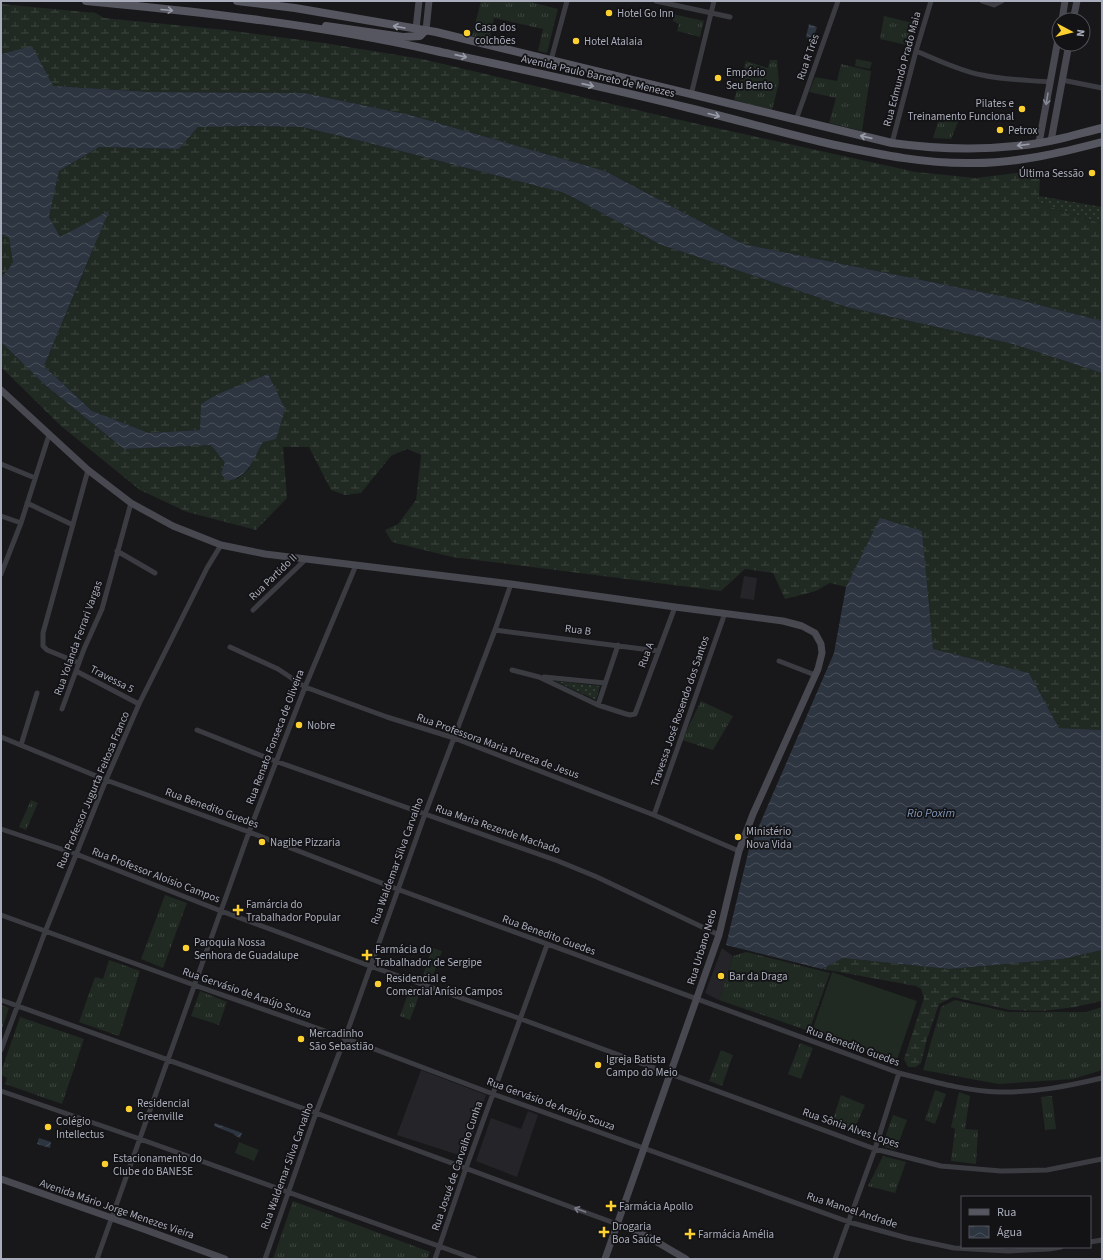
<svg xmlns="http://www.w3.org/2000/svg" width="1103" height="1260" font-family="'Source Sans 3',sans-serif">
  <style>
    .built { fill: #252428 }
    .grass { fill: url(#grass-tufts) }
    .wetland { fill: url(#wetland-marsh) }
    .park { fill: url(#park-dots) }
    .pitch { fill: #202922 }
    .water { fill: url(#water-waves) }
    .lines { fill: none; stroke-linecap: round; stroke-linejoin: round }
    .street { stroke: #3b3b42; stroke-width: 5 }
    .secondary { stroke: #474850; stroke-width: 7 }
    .primary { stroke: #55565f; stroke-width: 8 }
    .oneway { stroke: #999ca9 }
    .oneway2 { stroke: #878a96 }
    .oneway3 { stroke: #787a85 }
    .poi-dot { fill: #fcd02f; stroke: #131316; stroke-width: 1.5 }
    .labels { text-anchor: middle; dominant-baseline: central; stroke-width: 3.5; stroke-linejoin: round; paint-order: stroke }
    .poi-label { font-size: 11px; fill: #aaadbb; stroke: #131316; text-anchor: start }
    .street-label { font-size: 11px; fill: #aaadbb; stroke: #131316 }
    .water-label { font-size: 12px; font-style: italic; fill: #7f96b7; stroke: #131316 }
  </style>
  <defs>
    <pattern id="grass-tufts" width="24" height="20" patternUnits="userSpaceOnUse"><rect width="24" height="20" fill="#202922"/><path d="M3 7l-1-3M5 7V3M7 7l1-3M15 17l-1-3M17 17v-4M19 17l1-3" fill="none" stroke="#3e4540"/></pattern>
    <pattern id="wetland-marsh" width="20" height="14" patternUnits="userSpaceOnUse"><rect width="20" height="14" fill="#202922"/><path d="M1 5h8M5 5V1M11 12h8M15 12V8" fill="none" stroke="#3e4540"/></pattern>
    <pattern id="park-dots" width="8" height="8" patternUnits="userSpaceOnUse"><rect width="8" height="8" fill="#202922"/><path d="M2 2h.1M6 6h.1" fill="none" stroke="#3e4540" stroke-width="1.8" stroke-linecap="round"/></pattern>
    <pattern id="water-waves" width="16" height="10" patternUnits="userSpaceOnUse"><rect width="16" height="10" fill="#2d3540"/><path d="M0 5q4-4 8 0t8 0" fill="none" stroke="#49505a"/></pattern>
  </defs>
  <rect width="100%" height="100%" fill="#18181b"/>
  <!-- built -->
  <path class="built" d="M744,576L757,578L754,600L740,598Z
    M722,948L733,956L719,1000L705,993Z
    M421,1070L486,1095L465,1157L397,1135Z
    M528,1111L538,1115L517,1177L476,1161L491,1118L521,1129Z"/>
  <!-- grass -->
  <path class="grass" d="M481,1H527L558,9L547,53L538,51L543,29L494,18L489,40L472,36Z
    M673,14L704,21L700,37L677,31L679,24L673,21Z
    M884,16L917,24L911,46L880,39Z
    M770,60H777L779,83L772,110L734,100L746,61L768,68Z
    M841,64L871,71L862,131L829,123L836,98L809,92L815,77L837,81Z
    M941,112L959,120L951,139L933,138Z
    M701,701L733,716L713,750L682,740Z
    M31,800L38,803L26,830L19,827Z
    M165,895L187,903L163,968L141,959Z
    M432,948L442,951L431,981L422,978Z
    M746,952L830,973L809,1031L719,1000L733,956Z
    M109,960L140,971L119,1036L79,1022L95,977L103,979Z
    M411,986L421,990L410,1020L400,1016Z
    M200,991L227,1002L219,1025L191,1016Z
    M955,1000L1008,1012H1086L1102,1007V1070L1073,1079L998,1084L923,1070L941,1007Z
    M1,1005L9,1008L1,1032Z
    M20,1017L84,1039L62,1104L5,1084L7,1078L1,1075V1072Z
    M800,1043L813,1048L801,1079L788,1074Z
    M721,1050L733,1055L722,1086L709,1081Z
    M935,1090L946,1094L935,1124L925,1120Z
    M959,1092L970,1096L965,1129L978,1130L976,1164L951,1161L955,1129L951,1127Z
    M841,1095L865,1105L854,1130L832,1122Z
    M1052,1096L1056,1129L1045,1130L1041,1097Z
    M893,1115L907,1120L896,1150L882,1146Z
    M883,1156L906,1162L895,1193L868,1186Z
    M293,1201L430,1252L427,1259H273Z"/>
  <!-- wetland -->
  <path class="wetland" d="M1,4L96,13L104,18L226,30L324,43L422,59L671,118L916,172L976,178L1032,171L1040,178L1039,196L1036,202L1102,224V321L1016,299L743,244L605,171L410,115L304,93L153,92L52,86L32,47L1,54Z
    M252,126L302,127L369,143L565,193L659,244L847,307L1013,344L1102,373V730L1059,728L1029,673L932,649L922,531L880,519L846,587L830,583L816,591L785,599L773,573L745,569L721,591L452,557L392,542L385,530L398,524L416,500L421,455L407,449L391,456L361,493L345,495L331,490L309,447H283L287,498L256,530L187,512L140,490L61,426L1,367V342L44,384L124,449L211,445L237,479L248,470L263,442L268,374L246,383L200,430L149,433L92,411L44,366L86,267L108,212L60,238L49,217L59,171L99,147L179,149L198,127Z
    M1,234L9,238L13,263L1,278Z
    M1102,950V1001L1075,1007L1043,1011L1010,1010L953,997L939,1004L927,1039L921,1063L916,1067H908L904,1059L924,998L921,989L916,986L822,969L843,958L949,969L1063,959Z"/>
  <!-- park -->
  <path class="park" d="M1039,196L1102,207V224L1036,202Z
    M555,681L600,686L596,700Z"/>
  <!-- pitch -->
  <path class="pitch" d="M856,59L872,62L870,69L855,66Z
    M832,972L917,1001L897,1060L812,1031Z
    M239,1142L259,1150L254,1161L235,1153Z"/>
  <!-- water -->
  <path class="water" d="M809,24L817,27L813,39L806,37Z
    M32,46L53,86L153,92L304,93L410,115L605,171L743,244L1016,299L1102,321V373L1013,344L847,307L659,244L565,193L369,143L302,127L252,126L198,127L179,149L99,147L59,171L49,217L60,237L109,211L44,366L92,411L149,433L200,430L201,404L218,394L268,374L285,409L276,439L263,442C253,459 250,476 228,481L221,474L225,463L211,445L124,449L44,384L1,342V278L13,263L9,238L1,234V148L2,147L1,144V54Z
    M880,518L922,531L933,649L1029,673L1059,728L1102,730V950L1063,959L949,969L843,958L822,969L726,945L749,849L834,653L846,587Z
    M215,1123L242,1133L240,1138L234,1135V1134L214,1126Z
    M39,1138L51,1142L50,1148L37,1144Z"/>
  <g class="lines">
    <!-- street -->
    <path class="street" d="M656,1L730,17
      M982,1L994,5L1002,1
      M916,51C938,60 960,71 982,75C1004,80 1027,80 1050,82
      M551,60L567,1
      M1062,80L1102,88
      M691,95L714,1
      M796,120L838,1
      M892,143L916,51L931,1
      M1,464L35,478
      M27,503L73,525
      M1,516L21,523
      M117,551L155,573
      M1,574L21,523L49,435
      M253,610L306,559
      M495,630L658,651
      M230,647L278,669L305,687L387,717L454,738L654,815L739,851
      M779,661L815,675
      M79,663L47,650L43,646V633L88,470
      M512,670L539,677L598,705L626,714L630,715L635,714L675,607
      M76,671L139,704
      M544,677L605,683
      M598,705L618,645
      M62,709L84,649L102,609L131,503
      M197,730L275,761L558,861L597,877L719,935
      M1,737L106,780L249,832L397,889L899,1073C931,1081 965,1091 999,1092C1034,1093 1068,1086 1102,1078
      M21,745L37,693
      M654,815L725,613
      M1,829L76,854L221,911L370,966L521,1019L875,1149L941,1166L1001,1171L1047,1170L1102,1159
      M1,915L194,985L345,1038L493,1094L849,1222L907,1238L954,1248L1008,1251L1049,1249L1061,1247
      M1,1000L316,1113L617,1224
      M1,1050L45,932L106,780L139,704L207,568L221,545
      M1,1091L140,1139L475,1259
      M1090,1242L1102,1240
      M97,1259L249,832L305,687L356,565
      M265,1259L316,1113L345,1038L425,814L495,630L511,584
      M435,1259L466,1168L547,945
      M835,1259L875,1149L899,1073"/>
    <!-- secondary -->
    <path class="secondary" d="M1062,20L1065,1
      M1073,20L1077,1
      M416,29L419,1
      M426,30L429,1
      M1051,141L1069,44
      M1039,143L1059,34
      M1,390L88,470L131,503L173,526L221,545L265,554L511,584L675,607L783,621L802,626L815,633L821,644L822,653L818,669L753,814L739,851L719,935L605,1259
      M1,1179L146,1230L225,1259
      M617,1224L645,1235L686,1259"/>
    <!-- primary -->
    <path class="primary" d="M86,1C203,12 321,25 436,51C520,69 605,87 689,108C738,120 786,134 835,145C882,155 926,164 974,163C1017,163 1060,153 1102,142
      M237,1L295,8L436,32L892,143C942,150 989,151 1039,143C1060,140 1081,133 1102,128
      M326,26L403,37L420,36L426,30"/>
  </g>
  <!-- one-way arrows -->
  <defs><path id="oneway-shaft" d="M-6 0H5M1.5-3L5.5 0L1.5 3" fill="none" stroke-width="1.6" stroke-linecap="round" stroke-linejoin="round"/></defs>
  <g class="oneway">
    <use href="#oneway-shaft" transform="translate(167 10) rotate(5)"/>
    <use href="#oneway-shaft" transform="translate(399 27) rotate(-170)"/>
    <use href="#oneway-shaft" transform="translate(461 56) rotate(13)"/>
    <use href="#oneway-shaft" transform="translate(588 85) rotate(13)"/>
    <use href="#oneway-shaft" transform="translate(714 115) rotate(15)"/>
    <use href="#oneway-shaft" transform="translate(866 137) rotate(-167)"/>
    <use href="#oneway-shaft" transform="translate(1023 145) rotate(173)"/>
  </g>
  <use class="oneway2" href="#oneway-shaft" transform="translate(1047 99) rotate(99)"/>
  <use class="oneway3" href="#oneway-shaft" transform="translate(580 1210) rotate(-160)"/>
  <!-- markers -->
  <g class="poi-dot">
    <circle cx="609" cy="13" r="4"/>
    <circle cx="467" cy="33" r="4"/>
    <circle cx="576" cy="41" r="4"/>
    <circle cx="718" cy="78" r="4"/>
    <circle cx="1022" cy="109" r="4"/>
    <circle cx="1000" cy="130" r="4"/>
    <circle cx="1092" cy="173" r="4"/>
    <circle cx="299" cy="725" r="4"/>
    <circle cx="738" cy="837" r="4"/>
    <circle cx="262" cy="842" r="4"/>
    <path d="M236 904h4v4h4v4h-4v4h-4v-4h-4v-4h4z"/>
    <circle cx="186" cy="948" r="4"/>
    <path d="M365 949h4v4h4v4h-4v4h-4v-4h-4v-4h4z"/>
    <circle cx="721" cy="976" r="4"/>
    <circle cx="378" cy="984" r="4"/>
    <circle cx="301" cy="1039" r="4"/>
    <circle cx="598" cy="1065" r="4"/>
    <circle cx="129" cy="1109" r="4"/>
    <circle cx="48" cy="1127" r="4"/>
    <circle cx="105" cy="1164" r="4"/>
    <path d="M609 1200h4v4h4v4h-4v4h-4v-4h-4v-4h4z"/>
    <path d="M602 1226h4v4h4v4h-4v4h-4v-4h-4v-4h4z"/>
    <path d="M688 1228h4v4h4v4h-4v4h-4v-4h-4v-4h4z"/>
  </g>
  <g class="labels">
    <!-- poi labels -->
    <g class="poi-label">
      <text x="617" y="13">Hotel Go Inn</text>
      <text x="475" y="27">Casa dos<tspan x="475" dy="13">colchões</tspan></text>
      <text x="584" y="41">Hotel Atalaia</text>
      <text x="726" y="72">Empório<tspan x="726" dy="13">Seu Bento</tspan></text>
      <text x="1014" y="103" text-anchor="end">Pilates e<tspan x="1014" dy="13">Treinamento Funcional</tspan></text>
      <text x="1008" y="130">Petrox</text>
      <text x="1084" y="173" text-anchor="end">Última Sessão</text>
      <text x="307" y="725">Nobre</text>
      <text x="746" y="831">Ministério<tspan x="746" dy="13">Nova Vida</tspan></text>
      <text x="270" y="842">Nagibe Pizzaria</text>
      <text x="246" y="904">Famárcia do<tspan x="246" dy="13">Trabalhador Popular</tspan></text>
      <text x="194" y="942">Paroquia Nossa<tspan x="194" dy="13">Senhora de Guadalupe</tspan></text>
      <text x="375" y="949">Farmácia do<tspan x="375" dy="13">Trabalhador de Sergipe</tspan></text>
      <text x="729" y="976">Bar da Draga</text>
      <text x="386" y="978">Residencial e<tspan x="386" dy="13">Comercial Anísio Campos</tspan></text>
      <text x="309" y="1033">Mercadinho<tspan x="309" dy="13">São Sebastião</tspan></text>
      <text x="606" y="1059">Igreja Batista<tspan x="606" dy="13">Campo do Meio</tspan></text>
      <text x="137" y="1103">Residencial<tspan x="137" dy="13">Greenville</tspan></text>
      <text x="56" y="1121">Colégio<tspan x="56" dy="13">Intellectus</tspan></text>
      <text x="113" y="1158">Estacionamento do<tspan x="113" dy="13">Clube do BANESE</tspan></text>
      <text x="619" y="1206">Farmácia Apollo</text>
      <text x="612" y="1226">Drogaria<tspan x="612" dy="13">Boa Saúde</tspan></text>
      <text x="698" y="1234">Farmácia Amélia</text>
    </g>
    <!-- street labels -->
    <g class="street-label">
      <text transform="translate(808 57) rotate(-71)">Rua R Três</text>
      <text transform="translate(902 69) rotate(-75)">Rua Edmundo Prado Maia</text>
      <text transform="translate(598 76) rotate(13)">Avenida Paulo Barreto de Menezes</text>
      <text transform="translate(273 577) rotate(-44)">Rua Partido II</text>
      <text transform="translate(578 630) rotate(7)">Rua B</text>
      <text transform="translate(78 638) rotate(-70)">Rua Yolanda Ferrari Vargas</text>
      <text transform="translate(646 655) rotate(-70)">Rua A</text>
      <text transform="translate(112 679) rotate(27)">Travessa 5</text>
      <text transform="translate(680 711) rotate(-71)">Travessa José Rosendo dos Santos</text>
      <text transform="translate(275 737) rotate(-69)">Rua Renato Fonseca de Oliveira</text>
      <text transform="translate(498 746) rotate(20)">Rua Professora Maria Pureza de Jesus</text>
      <text transform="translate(93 790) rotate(-67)">Rua Professor Jugurta Feitosa Franco</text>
      <text transform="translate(212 808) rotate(20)">Rua Benedito Guedes</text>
      <text transform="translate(498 829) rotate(19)">Rua Maria Rezende Machado</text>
      <text transform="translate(397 861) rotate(-70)">Rua Waldemar Silva Carvalho</text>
      <text transform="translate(156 875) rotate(21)">Rua Professor Aloísio Campos</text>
      <text transform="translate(549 935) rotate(20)">Rua Benedito Guedes</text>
      <text transform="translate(702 947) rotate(-73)">Rua Urbano Neto</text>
      <text transform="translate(247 993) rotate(19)">Rua Gervásio de Araújo Souza</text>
      <text transform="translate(853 1046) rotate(20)">Rua Benedito Guedes</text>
      <text transform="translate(551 1104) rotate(20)">Rua Gervásio de Araújo Souza</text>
      <text transform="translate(851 1128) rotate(19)">Rua Sônia Alves Lopes</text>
      <text transform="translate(287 1166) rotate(-70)">Rua Waldemar Silva Carvalho</text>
      <text transform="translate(457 1166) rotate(-71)">Rua Josué de Carvalho Cunha</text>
      <text transform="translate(117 1209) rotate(19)">Avenida Mário Jorge Menezes Vieira</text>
      <text transform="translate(852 1210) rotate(18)">Rua Manoel Andrade</text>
    </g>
    <!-- water labels -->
    <g class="water-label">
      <text x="931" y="813">Rio Poxim</text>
    </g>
  </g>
  <!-- border -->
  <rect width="1103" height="1260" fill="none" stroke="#aaadbb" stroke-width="4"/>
  <!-- legend -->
  <rect x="961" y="1196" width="130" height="52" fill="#131316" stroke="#4f5158"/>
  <rect x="969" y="1209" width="20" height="6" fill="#55565f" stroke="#4f5158"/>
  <text x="997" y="1216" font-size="12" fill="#aaadbb">Rua</text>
  <rect x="969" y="1226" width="20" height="12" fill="url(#water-waves)" stroke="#4f5158"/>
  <text x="997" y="1236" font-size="12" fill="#aaadbb">Água</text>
  <!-- north arrow -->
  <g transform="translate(1071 32) rotate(97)"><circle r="19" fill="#131316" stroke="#4f5158"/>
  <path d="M0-3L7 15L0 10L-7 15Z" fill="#fcd02f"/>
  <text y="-6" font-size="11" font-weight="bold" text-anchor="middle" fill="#aaadbb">N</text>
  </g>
</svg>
